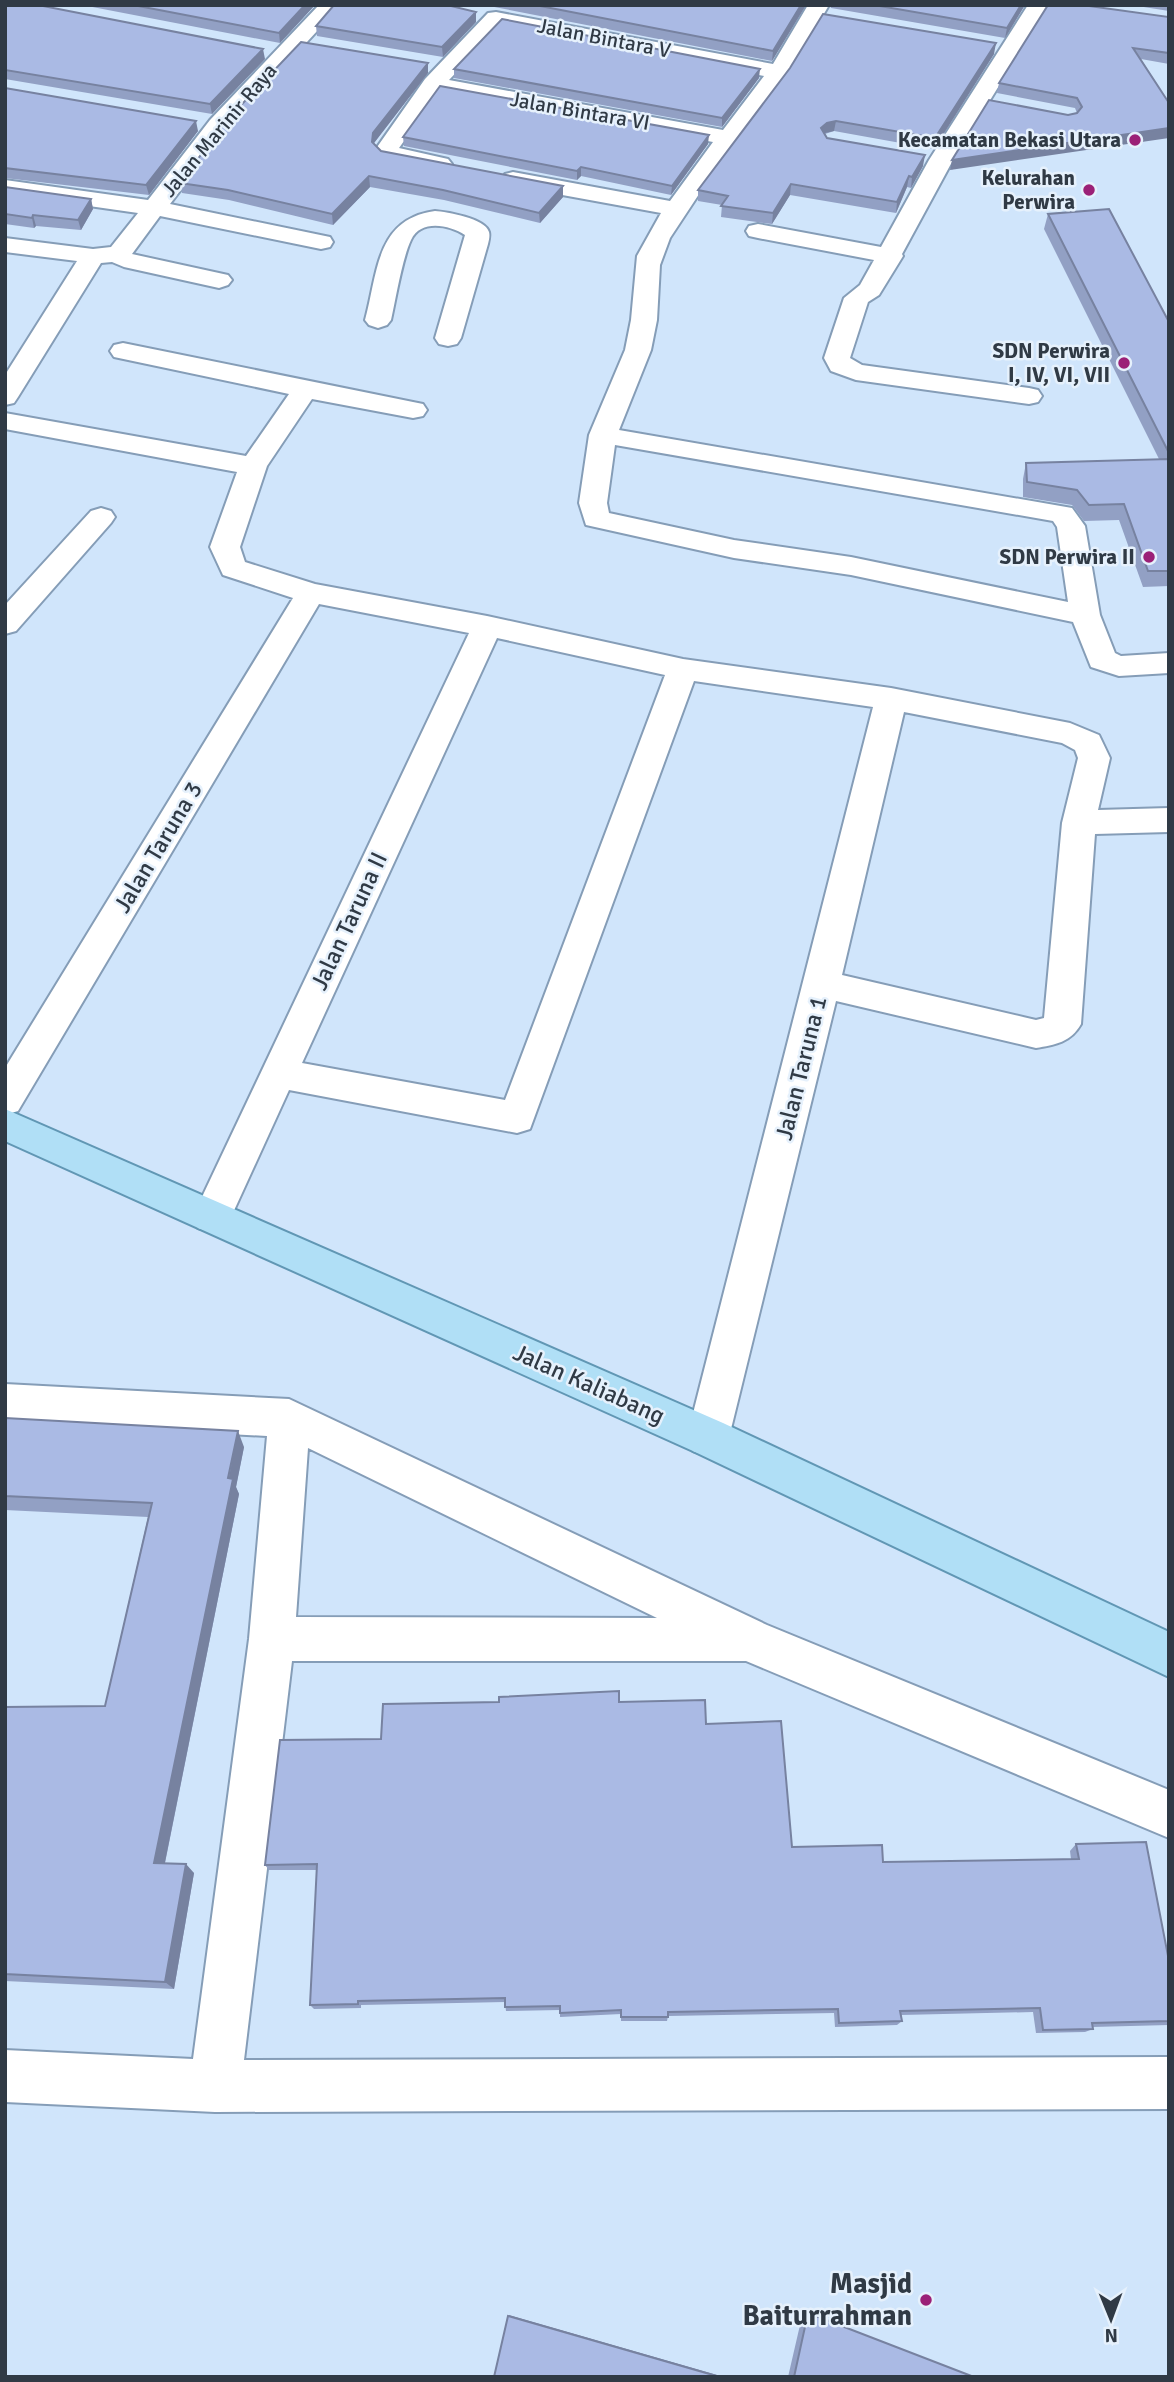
<svg xmlns="http://www.w3.org/2000/svg" width="1174" height="2382" font-family="Signika,sans-serif">
  <style>
    .lines { fill: none; stroke-linecap: round; stroke-linejoin: round }
    .minor-casing { stroke: #859db7; stroke-width: 4 }
    .primary-casing { stroke: #6197b4; stroke-width: 4 }
    .minor { fill: #fff; fill-rule: evenodd }
    .primary { fill: #b0dff6; fill-rule: evenodd }
    .wall { fill: #92a0c4 }
    .shaded-wall { fill: #7782a0 }
    .building { fill: #aabae4; stroke: #7782a0; stroke-width: 2 }
    .poi-dot { fill: #9b2077; stroke: #e6f1fc; stroke-width: 2.5 }
    .labels { text-anchor: middle; dominant-baseline: central; stroke-width: 5; stroke-linejoin: round; paint-order: stroke }
    .far-street-label { font-size: 21px; fill: #303a45; stroke: #e6f1fc }
    .far-poi-label { font-size: 21px; font-weight: bold; fill: #303a45; stroke: #e6f1fc; text-anchor: end }
    .street-label { font-size: 24px; fill: #303a45; stroke: #e6f1fc }
    .near-poi-label { font-size: 28px; font-weight: bold; fill: #303a45; stroke: #e6f1fc; text-anchor: end }
  </style>
  <rect width="100%" height="100%" fill="#d0e5fb"/>
  <g class="lines">
    <!-- minor casing -->
    <g class="minor-casing">
      <path id="minor" d="M319,5H341L226,130L170,204L330,237L333,242L330,247L321,249L160,216L132,254L228,275L232,280L228,285L219,288L124,267L112,262L101,263L18,397L14,403L5,405V375L77,261L5,252V238L93,249L111,247L138,213L5,194V180L148,200L210,120Z
        M808,5H829L790,72L705,185L670,238L660,265L657,320L651,350L619,430L1072,508L1085,526L1100,615L1115,653L1121,656L1169,653V673L1119,676L1091,667L1073,622L851,575L734,558L586,525L579,503L589,435L625,350L631,320L637,256L661,213L513,186L505,184L501,179L505,174L513,172L670,201L713,142L439,92L399,148L448,159L452,164L448,169L440,171L384,159L375,150L425,79L488,13L496,12L773,64ZM501,25L764,76L723,130L449,80ZM615,445L1053,521L1057,527L1068,602L851,557L734,540L609,513L607,503Z
        M1028,5H1049L953,160L902,254L903,256L879,295L868,302L850,358L862,365L1029,388L1038,390L1042,396L1038,402L1029,404L856,380L831,371L824,358L844,298L860,285L874,260L758,238L749,236L746,231L749,226L758,224L881,247L929,160Z
        M435,211C447,212 485,218 489,232C490,236 489,240 488,244L461,338L457,344L448,346L439,344L435,338L465,235C449,225 421,219 411,240C402,259 396,298 391,320L387,325L378,328L369,325L365,320C378,272 376,219 435,211Z
        M123,343L413,402L423,404L427,410L423,416L413,418L312,399L267,466L240,547L245,562L315,584L487,616L683,659L891,688L1070,723L1099,735L1110,758L1098,810L1169,808V832L1095,834L1081,1024C1071,1042 1055,1045 1036,1048L836,1001L729,1437L723,1451L708,1456L693,1451L687,1437L873,707L694,681L530,1129L517,1133L289,1090L226,1228L212,1232L198,1228L193,1216L469,633L319,604L18,1111L5,1115V1068L293,598L223,575L210,547L237,472L5,429V413L246,456L289,394L114,357L110,351L114,345ZM497,638L665,675L505,1100L302,1063ZM904,712L1062,743L1075,750L1078,758L1062,823L1044,1018L1036,1020L842,975Z
        M101,508L111,511L115,517L111,523L16,631L5,634V605L91,511Z
        M5,1384L289,1399L767,1625L1169,1790V1838L746,1661H292L244,2060L1169,2057V2109L215,2112L5,2102V2050L193,2059L249,1639L267,1436L5,1422ZM308,1448L657,1618L296,1617Z"/>
    </g>
    <!-- primary casing -->
    <g class="primary-casing">
      <path id="primary" d="M5,1109L723,1423L1169,1632V1677L693,1451L5,1141Z"/>
    </g>
    <!-- minor -->
    <use href="#minor" class="minor"/>
    <!-- primary -->
    <use href="#primary" class="primary"/>
  </g>
  <!-- wall -->
  <path class="wall" d="M5,5L265,59L212,114L5,79Z
    M82,5H315L280,43Z
    M484,5H806L772,61Z
    M830,5H1025L1005,38L831,8Z
    M1131,5H1169V11Z
    M476,12V22L443,57L317,36L316,26Z
    M1169,17V64L1141,59L1169,103L950,170L1068,115L1077,113L1075,108L997,93L999,83Z
    M994,54L934,149L834,131L825,134L827,138L923,166L911,188L907,187L896,213L790,195L772,224L721,217L722,205L698,201V190L790,68Z
    M454,69L759,78L722,127L454,78Z
    M428,73L374,143L381,151L563,186V197L540,223L444,200L370,187L333,225L229,200L182,193L180,183Z
    M5,88L198,131L149,195L5,178Z
    M403,137L708,144L671,195L581,176L577,180L404,146Z
    M5,187L91,199L93,209L81,230L36,226L34,228L5,224Z
    M1048,214L1169,322V586L1143,587L1119,520L1084,521L1072,505L1023,497V479L1026,463L1159,459L1044,229Z
    M5,1418L244,1447L236,1487L239,1494L165,1863L194,1873L174,1989L5,1981V1707L105,1706L148,1517L5,1510Z
    M619,1702L706,1724L792,1847L883,1862L1071,1859L1070,1851L1076,1844L1169,1961V2025L1092,2027L1093,2029L1085,2032L1036,2033L1033,2012L901,2015L902,2021L897,2025L835,2027L834,2013L668,2016L667,2021H621V2014L560,2017V2010L506,2011L505,2002L361,2005V2008L314,2009L310,2005L317,1870H269L265,1865L381,1739Z
    M803,2312L808,2313L974,2377H788Z"/>
  <!-- shaded-wall -->
  <path class="shaded-wall" d="M305,5H315L280,43L279,33Z
    M801,5H806L772,61L773,51Z
    M1021,5H1025L1005,38L1007,28Z
    M476,12V22L443,57L442,47Z
    M996,43L994,54L934,149L935,138Z
    M263,49L265,59L212,114L210,104Z
    M428,63V73L374,143L372,142L373,133Z
    M760,69L759,78L722,127V118Z
    M196,121L198,131L149,195L146,185Z
    M836,121L834,131L825,133L820,139L821,128L827,123Z
    M1169,128V138L950,170L952,160Z
    M709,135L708,144L671,195L672,186Z
    M925,155L923,166L911,188L912,177Z
    M581,167V176L577,180V171Z
    M369,176L370,187L333,225L332,214Z
    M909,176L907,187L896,213L897,202Z
    M791,184L790,195L772,224L773,213Z
    M563,186V197L540,223L539,213Z
    M91,199L93,209L81,230L78,220Z
    M33,215L36,226L34,228L32,218Z
    M238,1431L244,1447L236,1487L239,1494L163,1872L154,1863Z
    M186,1864L194,1873L174,1989L165,1982Z
    M509,2315L724,2377H720L508,2316Z"/>
  <!-- building -->
  <path class="building" d="M5,5H38L263,49L210,104L5,70Z
    M133,5H305L279,33Z
    M334,5H447L476,12L442,47L316,26Z
    M535,5H801L773,51Z
    M874,5H1021L1007,28Z
    M1048,5H1082L1169,17V53L1133,48L1169,103V128L952,160L989,100L1068,115L1077,113L1082,107L1077,98L999,83Z
    M823,14L996,43L935,138L836,121L827,123L821,128L827,138L925,155L912,177L909,176L897,202L791,184L773,213L721,206L728,196L698,190L790,68Z
    M502,19L760,69L722,118L454,69Z
    M301,42L428,63L373,133L372,142L381,151L563,186L539,213L443,190L369,176L332,214L228,190L180,183L226,121Z
    M440,86L709,135L672,186L581,167L577,171L403,137Z
    M5,88L196,121L146,185L5,168Z
    M5,187L91,199L78,220L33,215L32,218L5,214Z
    M1109,209L1169,322V453L1048,214Z
    M1169,459V571H1148L1124,504L1089,505L1077,490L1027,482L1026,463Z
    M5,1418L238,1431L228,1478L233,1479L154,1863L186,1864L165,1982L5,1974V1707L105,1706L152,1503L5,1496Z
    M619,1691V1702L705,1700L706,1724L781,1721L792,1847L882,1845L883,1862L1079,1859L1076,1844L1146,1842L1169,1961V2021L1092,2023L1093,2029L1043,2030L1040,2008L900,2011L902,2021L839,2023L838,2009L668,2012V2017H621V2010L560,2013V2006L505,2007V1998L358,2001V2004L310,2005L317,1864L265,1865L280,1740L381,1739L383,1704L499,1702V1697Z
    M808,2313L974,2377H794Z
    M508,2316L720,2377H494Z"/>
  <!-- markers -->
  <g class="poi-dot">
    <circle cx="1135" cy="140" r="7"/>
    <circle cx="1089" cy="190" r="7"/>
    <circle cx="1124" cy="363" r="7"/>
    <circle cx="1149" cy="557" r="7"/>
    <circle cx="926" cy="2300" r="7"/>
  </g>
  <g class="labels">
    <!-- far-street labels -->
    <g class="far-street-label">
      <text transform="translate(604 38) rotate(11)">Jalan Bintara V</text>
      <text transform="translate(580 111) rotate(10)">Jalan Bintara VI</text>
      <text transform="translate(219 130) rotate(-50)">Jalan Marinir Raya</text>
    </g>
    <!-- far-poi labels -->
    <g class="far-poi-label">
      <text x="1121" y="140">Kecamatan Bekasi Utara</text>
      <text x="1075" y="178">Kelurahan<tspan x="1075" dy="24">Perwira</tspan></text>
      <text x="1110" y="351">SDN Perwira<tspan x="1110" dy="24">I, IV, VI, VII</tspan></text>
      <text x="1135" y="557">SDN Perwira II</text>
    </g>
    <!-- street labels -->
    <g class="street-label">
      <text transform="translate(158 847) rotate(-59)">Jalan Taruna 3</text>
      <text transform="translate(349 921) rotate(-65)">Jalan Taruna II</text>
      <text transform="translate(801 1068) rotate(-76)">Jalan Taruna 1</text>
      <text transform="translate(589 1384) rotate(24)">Jalan Kaliabang</text>
    </g>
    <!-- near-poi labels -->
    <g class="near-poi-label">
      <text x="912" y="2284">Masjid<tspan x="912" dy="32">Baiturrahman</tspan></text>
    </g>
  </g>
  <!-- border -->
  <rect width="1174" height="2382" fill="none" stroke="#303a45" stroke-width="14"/>
  <!-- north arrow -->
  <g transform="translate(1111 2319) rotate(179)" stroke="#e6f1fc" stroke-width="5" paint-order="stroke">
  <path d="M0-5L12 26L0 18L-12 26Z" fill="#303a45"/>
  <text y="-10" font-size="19" font-weight="bold" text-anchor="middle" fill="#303a45">N</text>
  </g>
</svg>
